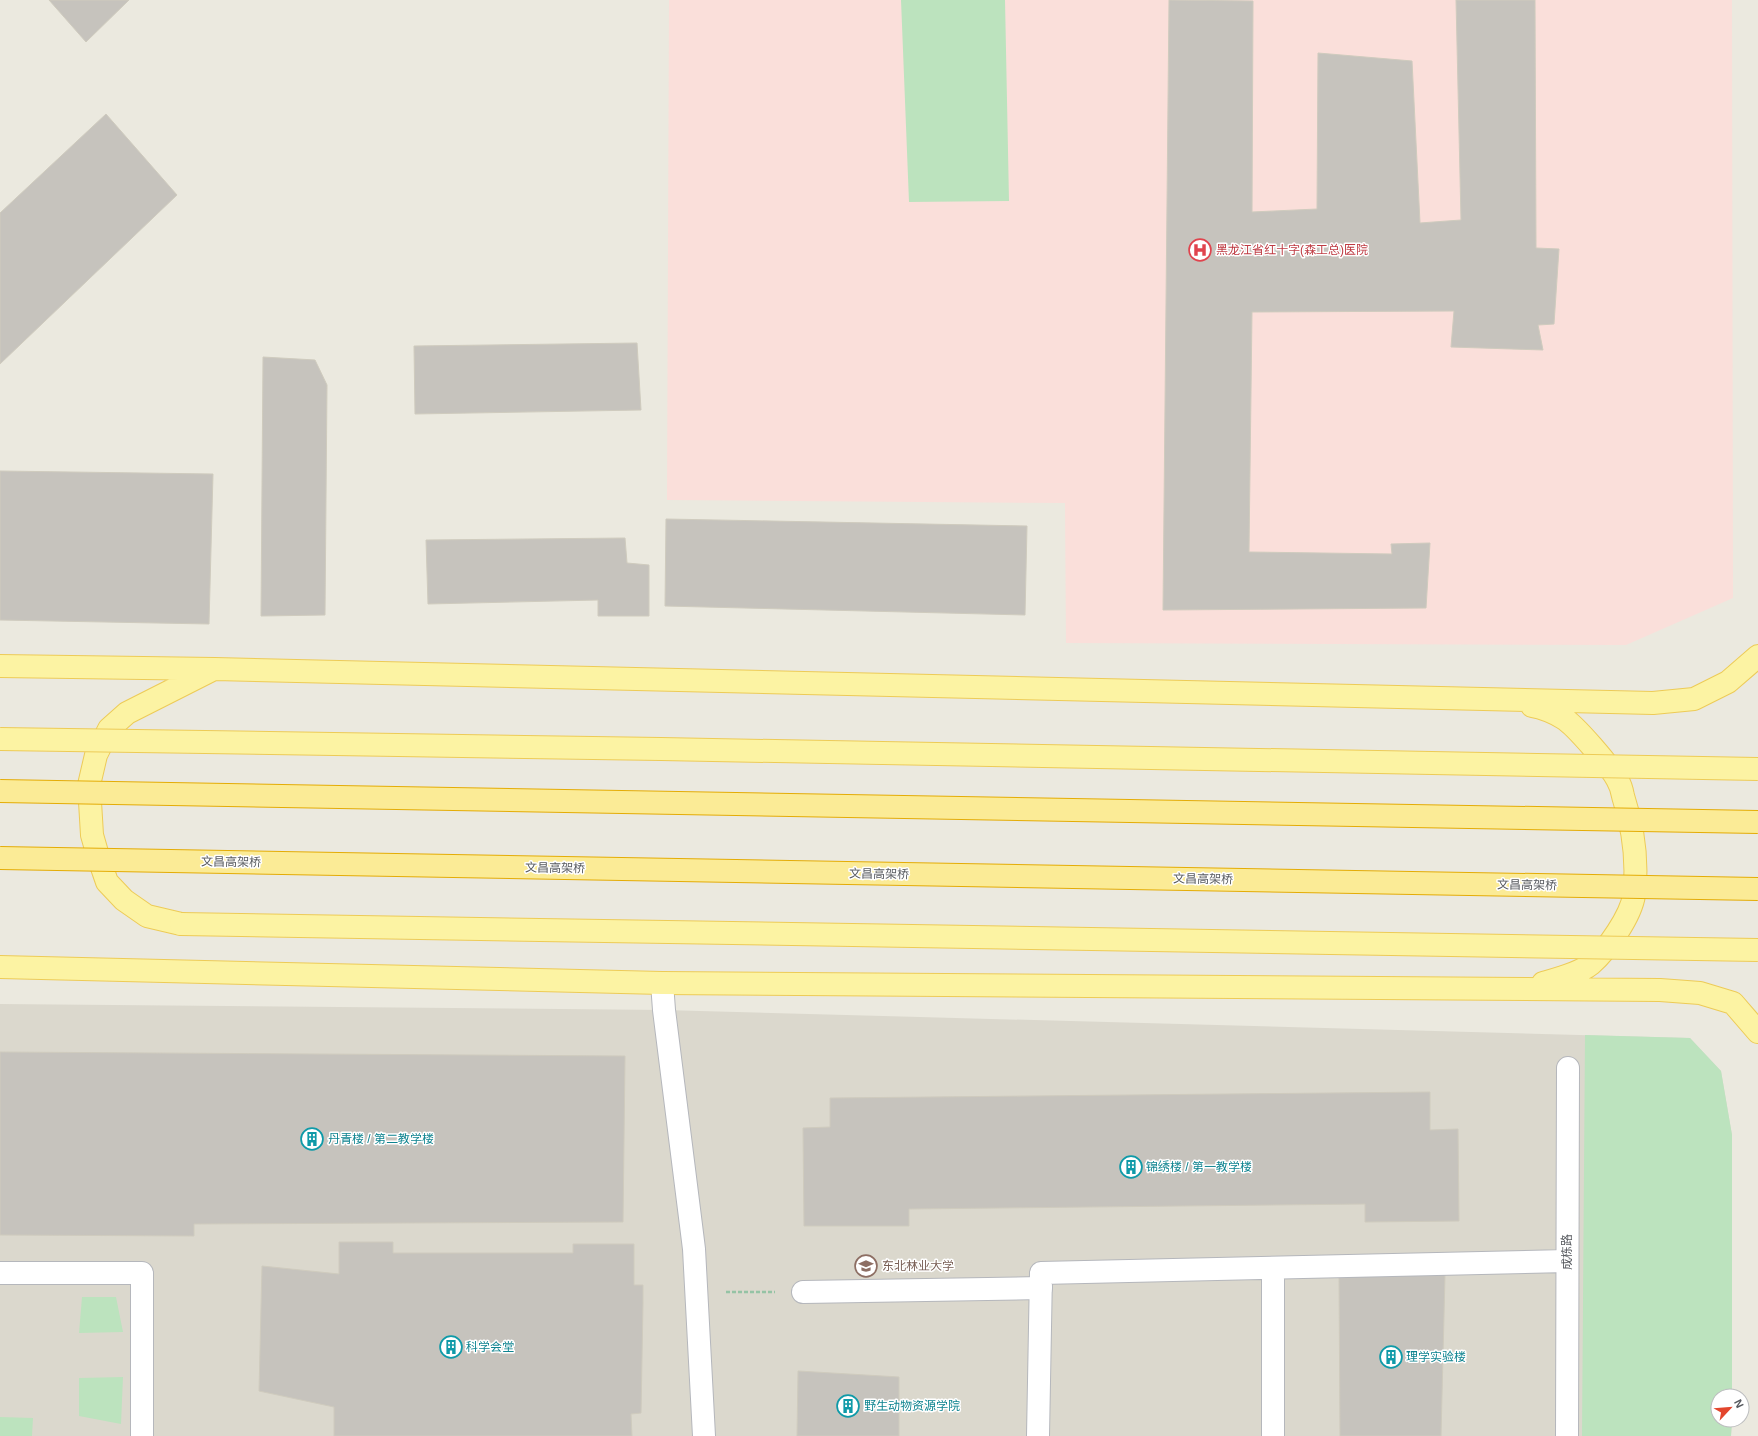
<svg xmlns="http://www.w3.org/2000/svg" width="1758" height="1436" font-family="Arial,'Noto Sans SC',sans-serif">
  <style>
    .education { fill: #dbd8cd }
    .medical { fill: #fadfda }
    .green { fill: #bce3be }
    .building { fill: #c6c3bd; stroke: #cfcbbe }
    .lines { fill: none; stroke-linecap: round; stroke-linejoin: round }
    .pedestrian-casing { stroke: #b5b7bc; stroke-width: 24 }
    .minor-casing { stroke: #b5b7bc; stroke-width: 24 }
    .primary-casing { stroke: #edcb57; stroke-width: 24 }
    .path { stroke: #95c3a5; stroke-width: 2.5; stroke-dasharray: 4 2; stroke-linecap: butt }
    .pedestrian { stroke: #fff; stroke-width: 22 }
    .minor { stroke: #fff; stroke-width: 22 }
    .primary { stroke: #fcf3a3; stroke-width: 22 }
    .primary-bridge-casing { stroke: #edcb57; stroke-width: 24; stroke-linecap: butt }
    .trunk-bridge-casing { stroke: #e4ac06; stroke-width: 24; stroke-linecap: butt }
    .primary-bridge { stroke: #fcf3a3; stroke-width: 22 }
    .trunk-bridge { stroke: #fbeb96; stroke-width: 22 }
    .labels { text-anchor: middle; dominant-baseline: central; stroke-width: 3; stroke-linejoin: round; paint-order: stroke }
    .health-label { font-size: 12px; fill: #be3a42; stroke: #fff; text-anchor: start }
    .street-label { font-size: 12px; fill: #585b60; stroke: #fff }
    .culture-label { font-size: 12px; fill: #0d838f; stroke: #fff; text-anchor: start }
    .education-label { font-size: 12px; fill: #785e54; stroke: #fff; text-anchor: start }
  </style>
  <rect width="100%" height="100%" fill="#ebe9df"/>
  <!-- education -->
  <path class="education" d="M0,1004L664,1010L1690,1038L1721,1071L1732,1135V1396H1718V1420H1732L1731,1436H0Z"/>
  <!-- medical -->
  <path class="medical" d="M669,0H1732L1733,598L1626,645L1066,643L1065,503L667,500Z"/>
  <!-- green -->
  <path class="green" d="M901,0H1005L1009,201L909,202Z
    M1585,1035L1690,1038L1721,1071L1732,1135V1396H1718V1420H1732L1731,1436H1582Z
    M82,1297H116L123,1332L79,1333Z
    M123,1377L121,1424L79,1416V1378Z
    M0,1417L33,1418L32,1436H0Z"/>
  <!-- building -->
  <path class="building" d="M49,0H129L86,42Z
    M1169,0L1253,1L1252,212L1317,209L1318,53L1412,61L1420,223L1461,220L1456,0H1535L1536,248L1559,249L1554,324L1538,325L1543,350L1451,347L1454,311L1252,312L1249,552L1392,554L1391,544L1430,543L1426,608L1163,610Z
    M106,114L177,195L0,364V213Z
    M637,343L641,410L415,414L414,346Z
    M263,357L315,360L327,385L325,615L261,616Z
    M0,471L213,474L209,624L0,620Z
    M666,519L1027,526L1025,615L665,606Z
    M625,538L627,563L649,565V616H598V600L428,604L426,540Z
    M0,1052L625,1056L623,1222L194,1224V1236L0,1235Z
    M1430,1092V1130L1458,1129L1459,1221L1365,1222V1204L909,1209V1226H804L803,1128L830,1127V1098Z
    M339,1242H393V1253H573V1244H634V1285H643V1302L641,1413L631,1414L632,1436H334V1407L259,1391L262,1266L339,1274Z
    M1445,1275L1441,1436H1340L1339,1277Z
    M798,1371L899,1377V1436H797Z"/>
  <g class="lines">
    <!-- pedestrian casing -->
    <g class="pedestrian-casing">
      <path id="pedestrian" d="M803,1292L1041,1288"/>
    </g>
    <!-- minor casing -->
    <g class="minor-casing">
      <path id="minor" d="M662,983L664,1010L694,1249L704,1436
        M0,1273H142V1436
        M1038,1436L1041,1273L1567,1261
        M1273,1436V1269
        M1567,1436L1568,1068"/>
    </g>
    <!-- primary casing -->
    <g class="primary-casing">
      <path id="primary" d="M0,666L215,669L1653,703L1694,699L1728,682L1758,656
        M1532,706C1543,708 1553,712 1563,718C1575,725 1610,766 1617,779C1620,784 1622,790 1623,796C1633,827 1638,862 1634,895C1631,916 1607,950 1591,964C1580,973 1557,979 1543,983
        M181,924L147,916L124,900L107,882L98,856L92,835L89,785L96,755L109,729L127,713L212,670
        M0,967L662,983L1660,990L1700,993L1733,1003L1758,1032"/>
    </g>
    <!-- path -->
    <path class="path" d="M726,1292H775"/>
    <!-- pedestrian -->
    <use href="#pedestrian" class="pedestrian"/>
    <!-- minor -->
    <use href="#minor" class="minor"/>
    <!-- primary -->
    <use href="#primary" class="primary"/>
    <!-- primary-bridge casing -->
    <g class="primary-bridge-casing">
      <path id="primary-bridge" d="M0,739L661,749L1758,769
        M181,924L1758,950"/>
    </g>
    <!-- trunk-bridge casing -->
    <g class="trunk-bridge-casing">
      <path id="trunk-bridge" d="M0,791L1758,822
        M0,858L1758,889"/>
    </g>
    <!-- primary-bridge -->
    <use href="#primary-bridge" class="primary-bridge"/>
    <!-- trunk-bridge -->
    <use href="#trunk-bridge" class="trunk-bridge"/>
  </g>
  <!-- icons -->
  <defs>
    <g id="hospital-ring" transform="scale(1.15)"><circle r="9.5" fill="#fff" stroke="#e0444e" stroke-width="1.5"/><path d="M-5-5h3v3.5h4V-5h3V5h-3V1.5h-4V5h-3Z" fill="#e0444e"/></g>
    <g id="building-ring" transform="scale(1.15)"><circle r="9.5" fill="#fff" stroke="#0f9aa8" stroke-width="1.5"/><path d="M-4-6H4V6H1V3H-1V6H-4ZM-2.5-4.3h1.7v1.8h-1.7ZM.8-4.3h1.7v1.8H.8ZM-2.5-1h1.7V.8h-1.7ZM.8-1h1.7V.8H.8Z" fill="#0f9aa8"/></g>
    <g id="university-ring" transform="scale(1.15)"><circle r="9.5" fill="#fff" stroke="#8d6e63" stroke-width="1.5"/><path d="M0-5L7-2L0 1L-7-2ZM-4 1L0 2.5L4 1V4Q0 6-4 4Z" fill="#8d6e63"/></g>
  </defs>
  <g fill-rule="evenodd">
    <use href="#hospital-ring" x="1200" y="250"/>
    <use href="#building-ring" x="312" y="1139"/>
    <use href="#building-ring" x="1131" y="1167"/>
    <use href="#university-ring" x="866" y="1266"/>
    <use href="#building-ring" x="451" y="1347"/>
    <use href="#building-ring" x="1391" y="1357"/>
    <use href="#building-ring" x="848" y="1406"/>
  </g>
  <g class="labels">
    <!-- health labels -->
    <g class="health-label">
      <text x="1216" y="250">黑龙江省红十字(森工总)医院</text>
    </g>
    <!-- street labels -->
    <g class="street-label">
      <text transform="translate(231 862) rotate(1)">文昌高架桥</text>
      <text transform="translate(555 868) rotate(1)">文昌高架桥</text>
      <text transform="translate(879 874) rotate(1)">文昌高架桥</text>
      <text transform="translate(1203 879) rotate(1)">文昌高架桥</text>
      <text transform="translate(1527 885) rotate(1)">文昌高架桥</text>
      <text transform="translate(1567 1252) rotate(-90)">成栋路</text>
    </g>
    <!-- culture labels -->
    <g class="culture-label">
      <text x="328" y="1139">丹青楼 / 第二教学楼</text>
      <text x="1146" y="1167">锦绣楼 / 第一教学楼</text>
      <text x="466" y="1347">科学会堂</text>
      <text x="1406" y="1357">理学实验楼</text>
      <text x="864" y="1406">野生动物资源学院</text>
    </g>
    <!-- education labels -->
    <g class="education-label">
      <text x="882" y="1266">东北林业大学</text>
    </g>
  </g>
  <!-- north arrow -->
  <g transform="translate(1730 1408) rotate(64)"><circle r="19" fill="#ffffff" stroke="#bcbdbf"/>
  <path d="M0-3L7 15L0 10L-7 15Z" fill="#e3462d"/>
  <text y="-6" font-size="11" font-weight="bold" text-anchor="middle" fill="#585b60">N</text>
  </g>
</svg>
